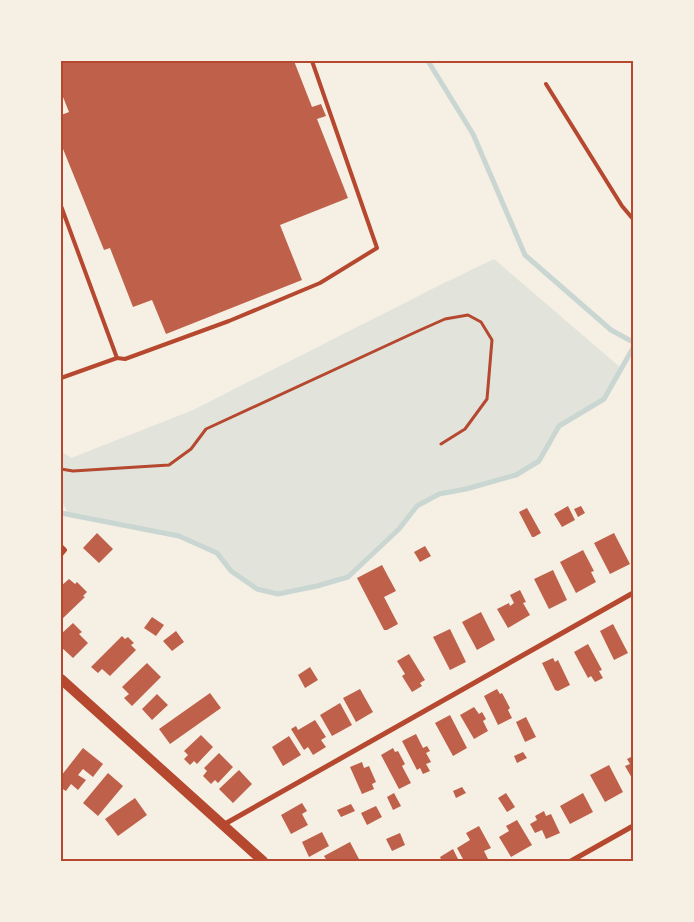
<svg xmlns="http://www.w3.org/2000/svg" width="694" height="922" font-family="Mulish,sans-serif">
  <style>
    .green { fill: #e2e4dc }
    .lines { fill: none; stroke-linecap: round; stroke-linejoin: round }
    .stream { stroke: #c9d6d2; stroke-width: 5 }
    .building { fill: #bf614a }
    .path { stroke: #b5482f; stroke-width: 3 }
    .service { stroke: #b5482f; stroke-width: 4 }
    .minor { stroke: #b5482f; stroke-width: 5 }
    .secondary { stroke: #b5482f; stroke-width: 10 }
    .neatline { fill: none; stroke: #b5482f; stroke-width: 2 }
  </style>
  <rect width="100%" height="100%" fill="#f6efe4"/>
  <!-- green -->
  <path class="green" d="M494,259L621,368L604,399L559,426L539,461L516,475L466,489L439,494L417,506L399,529L348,577L317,586L278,594L257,589L231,571L217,553L179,536L68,514L61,499V451L71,458L193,410L442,284Z"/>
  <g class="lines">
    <!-- stream -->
    <path class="stream" d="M428,61L473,134L525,255L611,330L633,342
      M61,513L179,536L217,553L231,571L257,589L278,594L317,586L348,577L399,529L417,506L439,494L466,489L516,475L539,461L559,426L604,399L633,348"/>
  </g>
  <!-- building -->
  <path class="building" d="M61,61H294L312,107L321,104L326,116L317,119L348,198L280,225L302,280L166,334L152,300L133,307L110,248L104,250L61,144V115L69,112L61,92Z
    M568,506L575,520L562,527L554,514Z
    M581,506L585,513L578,517L574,509Z
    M527,508L541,533L534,537H532L519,512Z
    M97,533L113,549L99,563L83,548Z
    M614,533L630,564L610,574L594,543Z
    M425,546L431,556L420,562L414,552Z
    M583,550L594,571L591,572L596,582L576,593L560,562Z
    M382,565L396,591L384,597L398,624L387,630H384L357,578Z
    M553,570L567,600L549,609L534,579Z
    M69,579L75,584L77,582L87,592L83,596L85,597L61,620V586Z
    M520,590L526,602L523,603L530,615L508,628L497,609L509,603L510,606L514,603L510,595Z
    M481,612L495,640L477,650L462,622Z
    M152,617L164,625L156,636L144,628Z
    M73,623L82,632L79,634L88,643L73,658L61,647V634Z
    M613,624L628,653L614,660L600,631Z
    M450,629L466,662L450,670L433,637Z
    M176,631L184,642L172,651L163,641Z
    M122,636L125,639L128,637L134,643L131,645L136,650L110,676L102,669L98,673L91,667Z
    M588,644L602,670L599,671L603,678L595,682L591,676L588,678L574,652Z
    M409,654L425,680L420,683L422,686L412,692L402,676L405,674L397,661Z
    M553,658L555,662L558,660L570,685L558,691L555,690L542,663Z
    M147,663L161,677L132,706L124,698L129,694L122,687Z
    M310,667L318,680L305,688L298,675Z
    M360,689L373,712L356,722L343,698Z
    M497,689L500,694L502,693L510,708L508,710L512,718L498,725L484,696Z
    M210,693L221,708L170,744L159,729Z
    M157,694L168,705L152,720L142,709Z
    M340,703L352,725L332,736L320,715Z
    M474,707L479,714L482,712L486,719L483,721L488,731L474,739L460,715Z
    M450,715L467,748L453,756L435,723Z
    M526,717L536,737L525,742L516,722Z
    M315,720L326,737L321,740L326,747L313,755L308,747L304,750L291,729L296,726L298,730Z
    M416,734L423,748L427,746L430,751L426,753L431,762L426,764L430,771L423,774L420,768L417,770L402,741Z
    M201,735L213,747L197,764L194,761L190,765L184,759L188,755L184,751Z
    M289,736L301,755L283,766L272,747Z
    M83,748L103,764L93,777L83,769L78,775L86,780L78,790L71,784L66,791L61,788V776Z
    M393,748L395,752L398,751L405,764L402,766L411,783L399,789L381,755Z
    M523,752L527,758L517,763L514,756Z
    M219,753L233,767L218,783L215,780L211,784L203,776L207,771L204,768Z
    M633,756V780L625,766L630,764L627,759Z
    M362,762L364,768L369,766L376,782L372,784L374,789L362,794L350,767Z
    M609,765L623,792L605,802L590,775Z
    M239,770L252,784L233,803L219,789Z
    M108,773L123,786L98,816L83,803Z
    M462,787L466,793L456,798L453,791Z
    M394,793L401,806L393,810L387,797Z
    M506,793L515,807L507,812L498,798Z
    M583,793L593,812L570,824L560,806Z
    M135,798L147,815L118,836L105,819Z
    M302,803L307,811L302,814L308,825L291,834L281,815Z
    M351,804L355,811L341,817L337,810Z
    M376,806L382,817L367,825L361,813Z
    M544,811L546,816L551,814L560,833L546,839L542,830L535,833L530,824L537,820L535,816Z
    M517,820L532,845L511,857L499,837L509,831L506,826Z
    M479,826L491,848L484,851L489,861H464L457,848L470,840L466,833Z
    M322,832L329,846L309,857L302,842Z
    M400,833L405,845L392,851L386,839Z
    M350,842L360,861H327L324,856Z
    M453,849L459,861H442L440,857Z"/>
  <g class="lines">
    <!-- path -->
    <path class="path" d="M61,469L73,471L169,465L191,449L206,429L418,331L445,319L468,315L481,322L492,340L487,399L465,429L441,444"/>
    <!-- service -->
    <path class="service" d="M546,84L622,206L633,219
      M61,206L117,358L61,378
      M117,358L125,359L229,321L320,283L377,248L312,61
      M61,546L65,550L61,555"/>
    <!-- minor -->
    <path class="minor" d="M223,825L633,593
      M571,861L633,826"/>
    <!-- secondary -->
    <path class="secondary" d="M61,679L263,861"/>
  </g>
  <!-- border -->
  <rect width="694" height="922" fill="none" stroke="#f6efe4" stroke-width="125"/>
  <rect x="62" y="62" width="570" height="798" class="neatline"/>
</svg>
